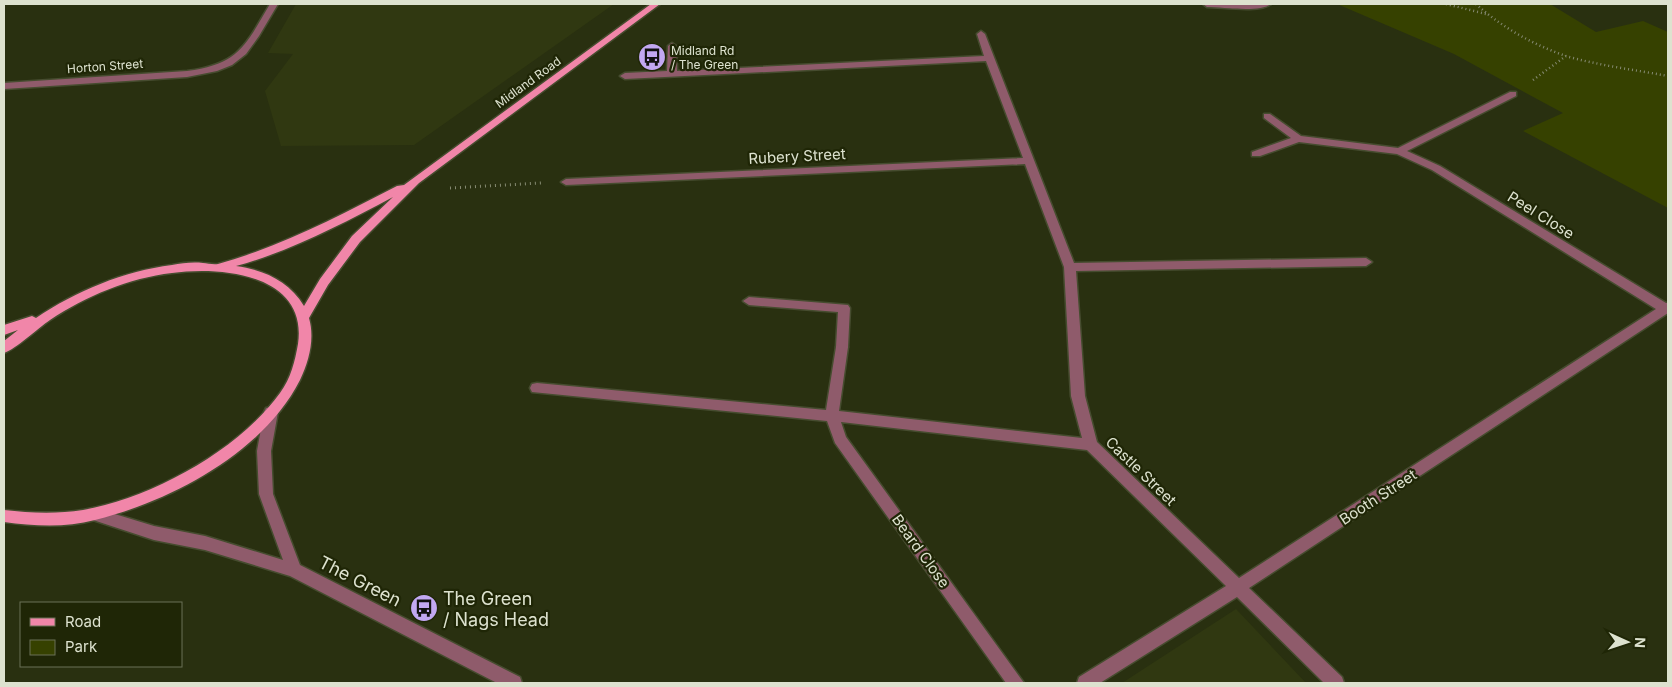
<svg xmlns="http://www.w3.org/2000/svg" width="1672" height="687" font-family="Inter,sans-serif">
  <style>
    .built { fill: #303811 }
    .green { fill: #364100 }
    .lines { fill: none; stroke-linecap: round; stroke-linejoin: round }
    .service-casing { stroke: #464c2f; stroke-width: 3 }
    .minor-casing { stroke: #464c2f; stroke-width: 3 }
    .tertiary-casing { stroke: #464c2f; stroke-width: 3 }
    .primary-casing { stroke: #464c2f; stroke-width: 3 }
    .path-far1 { stroke: #868b72; stroke-width: 2.5; stroke-dasharray: 1 3; stroke-linecap: butt }
    .path { stroke: #868b72; stroke-width: 3; stroke-dasharray: 1 4; stroke-linecap: butt }
    .service { fill: #8f5b6b; fill-rule: evenodd }
    .minor { fill: #8f5b6b; fill-rule: evenodd }
    .tertiary { fill: #8f5b6b; fill-rule: evenodd }
    .primary { fill: #f186a9; fill-rule: evenodd }
    .labels { text-anchor: middle; dominant-baseline: central; stroke-width: 4.5; stroke-linejoin: round; paint-order: stroke }
    .far-poi-label { font-size: 12px; fill: #dde2cf; stroke: #1f2606; text-anchor: start }
    .far-street-label { font-size: 12px; fill: #dde2cf; stroke: #1f2606 }
    .street-label { font-size: 15px; fill: #dde2cf; stroke: #1f2606 }
    .near-street-label { font-size: 18px; fill: #dde2cf; stroke: #1f2606 }
    .near-poi-label { font-size: 18px; fill: #dde2cf; stroke: #1f2606; text-anchor: start }
  </style>
  <rect width="100%" height="100%" fill="#293010"/>
  <!-- built -->
  <path class="built" d="M296,4H614L414,145L281,146L265,91L293,54L268,53Z
    M1236,609L1306,683H1122Z"/>
  <!-- green -->
  <path class="green" d="M1337,4H1550L1596,32L1643,21L1668,32V208L1523,131L1563,113L1454,54Z"/>
  <g class="lines">
    <!-- service casing -->
    <g class="service-casing">
      <path id="service" d="M749,297L848,305L850,308L848,347L846,350H838L836,347L838,312L749,305L743,301Z"/>
    </g>
    <!-- minor casing -->
    <g class="minor-casing">
      <path id="minor" d="M270,4H278L259,36L246,54L232,65L217,71L187,77L4,89V83L187,71C239,64 245,46 270,4Z
        M1203,4H1271C1259,13 1223,7 1207,7Z
        M981,31L985,34L1074,263L1366,258L1372,262L1366,266L1076,271L1085,396L1097,442L1239,578L1656,309L1432,170L1397,154L1299,142L1260,156H1252V152L1291,138L1264,118V114H1270L1301,136L1398,148L1510,92H1516V96L1407,151L1440,166L1666,303H1668V313L1249,588L1342,677L1344,683H1324L1237,597L1100,683H1077L1079,677L1226,586L1087,450L841,422L846,437L1024,683H1006L835,443L827,421L532,392L530,388L532,384L537,383L826,410L836,347L838,344H846L848,347L839,411L1082,438L1071,396L1064,267L1025,164L566,185L561,182L566,179L1023,158L986,61L625,79L620,76L625,73L667,71L668,46L672,43L676,46L677,71L984,56L977,34Z"/>
    </g>
    <!-- tertiary casing -->
    <g class="tertiary-casing">
      <path id="tertiary" d="M271,407L276,408L278,412L271,451L273,494L300,565L520,677L522,683H497L290,576L205,550L154,540L90,519L88,514L90,509L95,508L154,526L205,536L283,560L259,494L257,451L264,412L266,408Z"/>
    </g>
    <!-- primary casing -->
    <g class="primary-casing">
      <path id="primary" d="M651,4H660L419,183L360,242L328,285L309,318C315,339 309,361 300,380C263,453 171,501 95,520C65,528 34,526 4,522V510C30,513 57,514 83,510C152,498 239,450 280,393C291,378 295,361 298,344C308,274 221,266 172,273C129,278 86,296 50,320C38,328 16,349 4,353V341L18,330L4,335V325L32,316L36,318C76,291 124,271 172,265C182,263 193,262 203,263C207,263 213,265 218,264C280,247 339,216 397,186L404,185ZM393,197L352,236L320,279L304,306C289,281 264,270 236,266C291,251 342,224 393,197Z"/>
    </g>
    <!-- path-far1 -->
    <path class="path-far1" d="M1446,4L1486,14
      M1476,4C1501,27 1534,45 1566,56C1596,65 1636,70 1668,76
      M1533,80L1566,56"/>
    <!-- path -->
    <path class="path" d="M450,188L541,183"/>
    <!-- service -->
    <use href="#service" class="service"/>
    <!-- minor -->
    <use href="#minor" class="minor"/>
    <!-- tertiary -->
    <use href="#tertiary" class="tertiary"/>
    <!-- primary -->
    <use href="#primary" class="primary"/>
  </g>
  <!-- icons -->
  <defs>
    <g id="bus-disc" transform="scale(1.4375)"><circle r="9.5" fill="#c2a8f2" stroke="#1f2606"/><path d="M-5-6H5V4H4V6H2V4H-2V6H-4V4H-5ZM-3.5-4V0h7V-4ZM-3.5 1.2v1.5H-2V1.2ZM2 1.2v1.5H3.5V1.2Z" fill="#111"/></g>
  </defs>
  <g fill-rule="evenodd">
    <use href="#bus-disc" x="652" y="57"/>
    <use href="#bus-disc" x="424" y="608"/>
  </g>
  <g class="labels">
    <!-- far-poi labels -->
    <g class="far-poi-label">
      <text x="671" y="50">Midland Rd<tspan x="671" dy="14">/ The Green</tspan></text>
    </g>
    <!-- far-street labels -->
    <g class="far-street-label">
      <text transform="translate(105 66) rotate(-4)">Horton Street</text>
      <text transform="translate(528 82) rotate(-36)">Midland Road</text>
    </g>
    <!-- street labels -->
    <g class="street-label">
      <text transform="translate(797 156) rotate(-3)">Rubery Street</text>
      <text transform="translate(1541 215) rotate(32)">Peel Close</text>
      <text transform="translate(1141 471) rotate(44)">Castle Street</text>
      <text transform="translate(1378 497) rotate(-33)">Booth Street</text>
      <text transform="translate(921 551) rotate(54)">Beard Close</text>
    </g>
    <!-- near-street labels -->
    <g class="near-street-label">
      <text transform="translate(360 581) rotate(27)">The Green</text>
    </g>
    <!-- near-poi labels -->
    <g class="near-poi-label">
      <text x="443" y="598">The Green<tspan x="443" dy="21">/ Nags Head</tspan></text>
    </g>
  </g>
  <!-- border -->
  <rect width="1672" height="687" fill="none" stroke="#dde2cf" stroke-width="10"/>
  <!-- legend -->
  <rect x="20" y="602" width="162" height="65" fill="#1f2606" stroke="#6b7156"/>
  <rect x="30" y="618" width="25" height="8" fill="#f186a9" stroke="#6b7156"/>
  <text x="65" y="627" font-size="15" fill="#dde2cf">Road</text>
  <rect x="30" y="640" width="25" height="15" fill="#364100" stroke="#6b7156"/>
  <text x="65" y="652" font-size="15" fill="#dde2cf">Park</text>
  <!-- north arrow -->
  <g transform="translate(1627 642) rotate(93)" stroke="#1f2606" stroke-width="4" paint-order="stroke">
  <path d="M0-4L9 19L0 12L-9 19Z" fill="#dde2cf"/>
  <text y="-8" font-size="14" font-weight="bold" text-anchor="middle" fill="#dde2cf">N</text>
  </g>
</svg>
